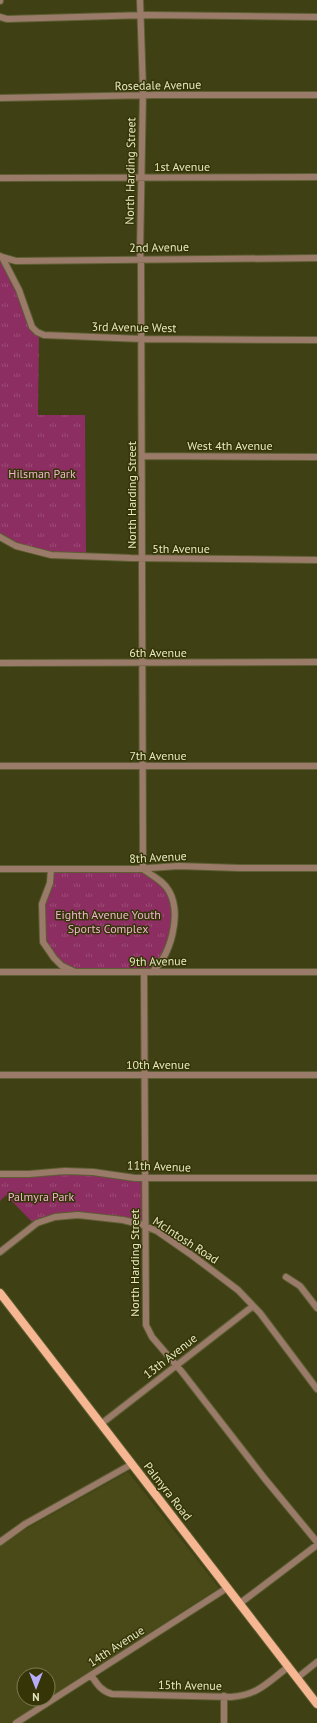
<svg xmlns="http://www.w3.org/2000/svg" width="317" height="1723" font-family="'PT Sans',sans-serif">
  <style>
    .built { fill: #4a4a19 }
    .park { fill: url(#park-tufts) }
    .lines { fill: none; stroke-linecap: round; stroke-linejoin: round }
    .minor-casing { stroke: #5d5e33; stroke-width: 8 }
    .major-casing { stroke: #5d5e33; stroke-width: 10 }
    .minor { stroke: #9a7b69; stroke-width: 6 }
    .major { stroke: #f6b692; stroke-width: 8 }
    .labels { text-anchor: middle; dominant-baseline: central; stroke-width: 3; stroke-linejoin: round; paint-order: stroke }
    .street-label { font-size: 12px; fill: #e6e8c0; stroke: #353508 }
    .park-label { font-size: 12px; fill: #efb4cf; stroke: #353508 }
  </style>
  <defs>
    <pattern id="park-tufts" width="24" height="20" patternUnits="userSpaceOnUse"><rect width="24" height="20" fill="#8c2e62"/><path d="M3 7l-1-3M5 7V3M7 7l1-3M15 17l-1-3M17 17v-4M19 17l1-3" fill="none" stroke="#9c4c77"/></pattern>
  </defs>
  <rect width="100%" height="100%" fill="#3f4014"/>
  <!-- built -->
  <path class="built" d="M128,1472L219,1588L48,1698V1675H24V1699H47L10,1723H0V1546L24,1530Z"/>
  <!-- park -->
  <path class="park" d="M0,257L2,258L32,327L39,334L38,415H85L86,555L51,554L25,547L0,536Z
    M51,869L143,870L168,890L174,913L167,947L152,972H77L63,965L46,947L44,899Z
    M65,1172L143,1179L145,1225L78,1215L33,1223L6,1195L0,1201V1174Z"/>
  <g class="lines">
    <!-- minor casing -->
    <g class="minor-casing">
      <path id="minor" d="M140,0L143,90L140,252L141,264L143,869C152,876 163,880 169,891C182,914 171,955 152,972
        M0,1V0
        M0,17L7,19L147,15L317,17
        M0,98L155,95H317
        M0,178L317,177
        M0,256L2,257L19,290L32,327L37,332L44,335L142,339L317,340
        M2,257L16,261L317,258
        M142,456L317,457
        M0,537L16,546L51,555L131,558L317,560
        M0,663L317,662
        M0,766H317
        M0,869H135L178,866L240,868H317
        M51,869L50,883L42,904L43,942L54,958L62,966L75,972
        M0,972H317
        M144,972L146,1325L152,1337L182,1372L265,1479L317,1542
        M0,1075H317
        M0,1174H29L65,1171L93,1172L135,1178H317
        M0,1252L37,1223L55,1217L78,1215L123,1220L143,1225L157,1231L193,1256L238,1290L260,1313L317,1389
        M286,1277L300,1286L317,1308
        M101,1424L253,1306
        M0,1542L25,1524L132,1464
        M239,1604L317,1545
        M91,1675C97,1684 101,1691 112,1694L231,1697C258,1695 267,1683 288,1667
        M297,1678L317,1662
        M16,1723L227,1588
        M224,1723V1696"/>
    </g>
    <!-- major casing -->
    <g class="major-casing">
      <path id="major" d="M0,1293L317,1704"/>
    </g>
    <!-- minor -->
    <use href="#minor" class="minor"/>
    <!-- major -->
    <use href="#major" class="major"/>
  </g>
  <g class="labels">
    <!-- street labels -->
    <g class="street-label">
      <text transform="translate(158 85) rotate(-1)">Rosedale Avenue</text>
      <text x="182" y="166">1st Avenue</text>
      <text transform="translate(130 171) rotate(-89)">North Harding Street</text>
      <text transform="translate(159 247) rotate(-1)">2nd Avenue</text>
      <text transform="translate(134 327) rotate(1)">3rd Avenue West</text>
      <text x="230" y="445">West 4th Avenue</text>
      <text transform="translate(131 495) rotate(-90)">North Harding Street</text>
      <text x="181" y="548">5th Avenue</text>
      <text x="158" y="652">6th Avenue</text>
      <text x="158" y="755">7th Avenue</text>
      <text transform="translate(158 857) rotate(-3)">8th Avenue</text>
      <text transform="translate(158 961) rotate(-1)">9th Avenue</text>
      <text x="158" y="1064">10th Avenue</text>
      <text transform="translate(159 1166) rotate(2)">11th Avenue</text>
      <text transform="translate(186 1240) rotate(33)">McIntosh Road</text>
      <text transform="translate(134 1263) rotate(-90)">North Harding Street</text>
      <text transform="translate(170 1356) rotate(-38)">13th Avenue</text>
      <text transform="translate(168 1491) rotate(52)">Palmyra Road</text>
      <text transform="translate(116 1646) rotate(-33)">14th Avenue</text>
      <text transform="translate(190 1685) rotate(1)">15th Avenue</text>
    </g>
    <!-- park labels -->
    <g class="park-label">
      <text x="42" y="473">Hilsman Park</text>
      <text x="108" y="914">Eighth Avenue Youth<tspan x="108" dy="14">Sports Complex</tspan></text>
      <text x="41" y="1196">Palmyra Park</text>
    </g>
  </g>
  <!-- north arrow -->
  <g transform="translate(36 1687) rotate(180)"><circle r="19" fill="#353508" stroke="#7c7d52"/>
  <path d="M0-3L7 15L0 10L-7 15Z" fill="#b6acf8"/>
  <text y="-6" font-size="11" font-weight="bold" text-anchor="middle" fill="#e6e8c0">N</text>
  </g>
</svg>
